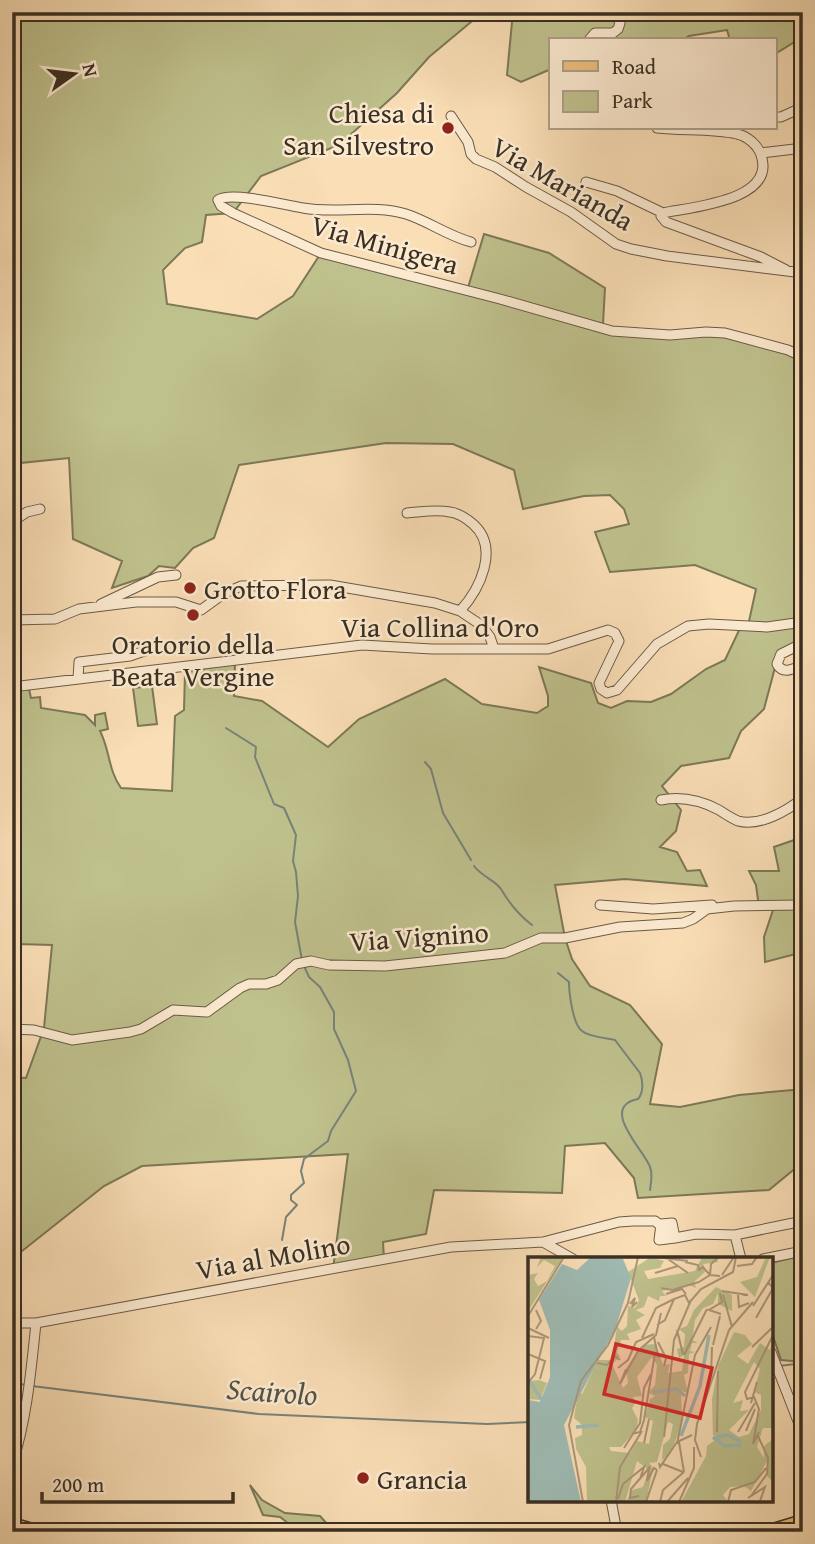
<svg xmlns="http://www.w3.org/2000/svg" width="815" height="1544" font-family="'Gentium Book Plus',serif">
  <style>
    .green { fill: #bfc18d; stroke: #7c7858; stroke-width: 2 }
    .lines { fill: none; stroke-linecap: round; stroke-linejoin: round }
    .stream { stroke: #77837a; stroke-width: 2 }
    .minor-casing { stroke: #6a5b47; stroke-width: 11 }
    .major-casing { stroke: #3a2f22; stroke-width: 13 }
    .minor { stroke: #fcead0; stroke-width: 9 }
    .major { stroke: #edbf7b; stroke-width: 10 }
    .poi-dot { fill: #8f2418; stroke: #fcead0; stroke-width: 2.5 }
    .labels { text-anchor: middle; dominant-baseline: central; stroke-width: 5; stroke-linejoin: round; paint-order: stroke }
    .poi-label { font-size: 28px; fill: #3a2f22; stroke: #fcead0; text-anchor: start }
    .street-label { font-size: 28px; fill: #3a2f22; stroke: #fcead0 }
    .water-label { font-size: 30px; font-style: italic; fill: #535246; stroke: #fcead0 }
    .inset-river { fill: none; stroke: #9fbbb4; stroke-width: 3.5 }
    .inset-road { fill: none; stroke: #ad987b; stroke-width: 2 }
    .view { fill: #d62828; fill-opacity: 0.15; stroke: #d62828; stroke-width: 3.5 }
    .inset-edge { fill: none; stroke: #3a2f22; stroke-width: 3.5 }
  </style>
  <rect width="100%" height="100%" fill="#fadeb6"/>
  <filter id="stains"><feTurbulence type="fractalNoise" baseFrequency=".00286" numOctaves="4"/><feColorMatrix values="0 0 0 0 .2 0 0 0 0 .09 0 0 0 0 .02 0 0 0 .5 -.17"/></filter>
  <radialGradient id="worn" r=".72"><stop offset=".6" stop-color="#630" stop-opacity="0"/><stop offset="1" stop-color="#630" stop-opacity=".3"/></radialGradient>
  <!-- green -->
  <path class="green" d="M12,12H483L429,57L397,93L339,145L261,176L233,213L206,215L202,242L185,248L163,270L167,304L257,319L293,296L321,253L467,291L484,234L549,253L605,288L603,324L613,331L706,332L803,357V643L777,660L764,709L741,731L729,758L681,766L662,786L681,810L676,831L660,847L677,852L687,871L700,870L707,886L625,879L555,885L565,938L572,959L590,986L630,1005L662,1044L650,1104L680,1107L739,1095L803,1089V1162L769,1190L638,1198L634,1178L605,1143L565,1146L562,1193L434,1190L426,1234L383,1242L384,1259L333,1269L348,1154L142,1166L104,1186L12,1259V1077L26,1078L44,1028L52,945L17,944L12,986V690L29,689L31,698L40,697L41,708L85,715L95,725V715L105,713L108,729L100,731C110,750 108,770 121,788L172,791L175,716L184,710L185,672L235,663L234,696L262,701L328,747L359,719L445,679L482,704L537,713L548,706V696L539,667L591,683L598,703L611,708L627,701L651,702L671,694L706,669L725,660L742,624L748,626L756,589L695,565L610,572L595,532L629,524L624,509L610,495L584,496L523,509L514,470L453,444L386,443L239,465L214,538L193,548L175,568L159,566L148,576L112,588L122,561L73,539L69,458L21,463L12,521Z
    M497,12H803V41L793,43L775,54V40H730L727,30L689,36L682,40H551V69L521,82L507,75L512,22Z
    M152,686L157,724L138,726L133,688Z
    M803,837V930L796,954L765,962L764,937L774,907H759L756,885L749,871H779L774,847Z
    M803,1255V1362L781,1360L771,1330V1263Z
    M250,1485L262,1500L285,1513L320,1516L328,1525V1532C312,1532 299,1521 289,1524L280,1517L263,1515Z"/>
  <g class="lines">
    <!-- stream -->
    <path class="stream" d="M226,728L256,747L255,757L274,804L284,808L296,835L293,861L296,872L298,896L295,922L302,960
      M425,762L431,769L443,813L471,860
      M474,866C481,876 495,880 501,889C509,903 519,915 532,925
      M558,973L569,982C569,993 573,1025 582,1031C589,1037 606,1038 615,1040L640,1073C643,1081 644,1092 638,1099C598,1107 645,1151 650,1167C653,1174 651,1183 650,1190
      M282,1240L286,1217L297,1205L291,1200V1195L304,1183L301,1171L304,1159L328,1141L331,1131L356,1091L348,1060L334,1029V1012L320,987L309,977L304,966
      M779,1366L803,1363
      M12,1383L27,1385
      M32,1386L259,1414L487,1424L530,1422"/>
    <!-- minor casing -->
    <g class="minor-casing">
      <path id="minor" d="M589,40L595,33H613L618,29L620,23L616,15L610,12
        M451,116L468,142L471,154L476,159L495,167L526,187L571,212L616,244L631,249L667,256L803,273
        M775,117H781L803,107
        M657,128C683,131 712,128 737,134C747,136 758,145 761,155C777,201 691,207 663,213L661,216L666,222L761,257L786,270
        M761,153L803,148
        M586,182L617,191L663,213
        M471,242C448,236 428,221 406,214C373,204 336,214 303,208C286,205 231,191 218,200L221,206L233,213L321,253L500,299L612,331L670,335L706,332L725,333L788,350L803,357
        M407,513C421,512 436,509 450,512C459,513 466,518 473,524C500,548 480,589 460,611
        M12,522L27,512L40,509
        M101,604L158,577L176,575
        M12,620L55,619L79,609L136,602H176L201,610L223,594L241,586L330,585L435,603L460,611L481,625L490,637L494,649
        M803,643L781,654L777,664C783,675 793,669 803,665
        M78,678L79,662L130,656L150,649
        M12,687L362,645L432,649H548L608,630L615,633L619,641L599,683L601,689L607,693L617,690L657,644L688,626L709,624L767,627L803,622
        M661,800C682,796 700,800 719,810C725,814 731,818 738,821C759,827 787,811 803,798
        M600,905L653,909L712,905
        M12,1029L34,1030L72,1040L130,1032L141,1029L173,1010L207,1012L240,988L249,984H266L278,980L296,964L311,961L329,965L385,966L432,961L505,953L541,938H565L620,927L683,923L693,919L707,909L734,906L803,905
        M672,1223L675,1238L659,1240L661,1224Z
        M735,1235L741,1259
        M543,1242L619,1222L633,1221H655L675,1238L696,1234L735,1235L803,1221
        M763,1259L803,1251
        M12,1323H36L451,1247L543,1242L573,1259
        M771,1352L803,1434
        M12,1465C27,1419 31,1371 36,1323
        M611,1500L617,1532"/>
    </g>
    <!-- major casing -->
    <g class="major-casing">
      <path id="major" d="M12,1523L42,1532
        M763,1532L803,1520"/>
    </g>
    <!-- minor -->
    <use href="#minor" class="minor"/>
    <!-- major -->
    <use href="#major" class="major"/>
  </g>
  <!-- markers -->
  <g class="poi-dot">
    <circle cx="448" cy="128" r="7"/>
    <circle cx="190" cy="588" r="7"/>
    <circle cx="193" cy="615" r="7"/>
    <circle cx="363" cy="1478" r="7"/>
  </g>
  <g class="labels">
    <!-- poi labels -->
    <g class="poi-label">
      <text x="434" y="112" text-anchor="end">Chiesa di<tspan x="434" dy="32">San Silvestro</tspan></text>
      <text x="204" y="588">Grotto Flora</text>
      <text x="193" y="643" text-anchor="middle">Oratorio della<tspan x="193" dy="32">Beata Vergine</tspan></text>
      <text x="377" y="1478">Grancia</text>
    </g>
    <!-- street labels -->
    <g class="street-label">
      <text transform="translate(563 183) rotate(30)">Via Marianda</text>
      <text transform="translate(385 244) rotate(16)">Via Minigera</text>
      <text x="440" y="626">Via Collina d'Oro</text>
      <text transform="translate(419 936) rotate(-4)">Via Vignino</text>
      <text transform="translate(273 1256) rotate(-10)">Via al Molino</text>
    </g>
    <!-- water labels -->
    <g class="water-label">
      <text transform="translate(272 1391) rotate(4)">Scairolo</text>
    </g>
  </g>
  <!-- overview -->
  <g transform="translate(528 1257)">
    <rect width="245" height="245" fill="#fadeb6"/>
    <path d="M13,0H35L0,54V18L10,16L6,22L10,29L19,24L27,9L16,3L9,10ZM123,0L136,4L132,11L116,14L120,22L167,14L174,0H188L190,5L175,7L178,14L166,25L168,31L161,28L134,34L138,39H132L131,44L120,39L116,50L108,53L117,58L108,63L113,72L99,77L102,83H93L89,95L92,100L84,107L95,131L100,126L98,111L115,88L128,87L135,108L142,107L140,116L154,114L156,98L151,101L149,92L156,90L157,77L151,72L159,69L166,53L188,30L204,38V54L190,47V36L185,47L175,51L167,63L164,83L170,86H164L162,94L167,95L161,97L160,116L156,118L160,136L153,134L154,167L142,197L134,203L135,188L142,182L145,167L140,165L129,205L121,206L125,211L118,245L99,243L104,233L115,230L121,213L109,204L97,245H59L58,210L48,192L47,181L54,178V168L46,161L50,135L54,137L70,103H84L89,70L94,74L99,69L100,49L107,51L111,43L100,15ZM124,100L129,108L127,128L120,136L127,139L122,142L117,160L125,164L121,187L109,184L102,196L83,194L81,190H93L108,173L110,163L104,151L108,145L105,140L114,139L109,120ZM238,0H242L227,40L212,25L229,20ZM206,75L217,78L224,87L209,99L220,107L232,86L242,93L245,84V171H235L229,190L236,201V189L245,182V219L243,223L239,219L240,202L223,234L216,229L202,230L195,238L200,245H153L178,199L179,189L191,180L185,178L184,142L190,109ZM226,105L232,112L226,135L233,138V153L221,177L211,180L201,173L221,153L212,154L215,143L205,146ZM11,123L19,126L12,143L0,142L2,124Z" fill="#bfc18d" fill-rule="evenodd"/>
    <path d="M63,0L95,2L103,21L88,70L36,168L53,245H0V143L12,145L22,120V73L11,43L34,7L49,13Z" fill="#9fbbb4"/>
    <path class="inset-river" d="M0,122L16,146M125,135L149,132L157,139M48,170L71,168M153,179L172,129L181,78M0,180L17,200L34,245M185,180L197,189L214,188M188,180L200,178L213,185"/>
    <path class="inset-road" d="M128,0L160,4M137,0L160,16M157,5L170,8L171,13L175,10L182,18M209,9L224,7L229,0M127,16L150,9M182,18L183,7L191,0M194,18L206,0M171,25L182,18L192,19M133,31L144,33L171,25M194,34L220,38H215M192,36L194,45L181,53L193,57M138,37L154,32L158,37M195,38L204,70M210,38L211,50L221,46M102,47L107,41L104,50L109,45M225,49L245,18M0,59L36,0M228,61L245,31L240,25M129,68L137,63L146,42L157,38L161,46L173,32L205,15L208,0M0,71L21,81M8,72L13,64L8,53M149,73L155,97M0,79L16,81L7,117L0,126M114,81L128,51L146,42M130,85L138,101L136,109M185,88L192,59M224,90L245,70M0,97L17,104L12,122M156,98L179,52M69,106L79,108L87,99L92,103M90,111L100,103L108,85L126,77M98,112L92,127L110,94L128,78L133,56M183,120L184,90M223,146L229,125M218,174L227,152M189,175L190,114M210,175L227,146M231,175L225,187L231,152L226,140L219,142L217,135L245,78M104,177L112,175L116,163L127,96L130,99L126,80M136,180L146,83L163,43M151,185L156,215M116,186L121,162M149,187L167,98L183,70M96,191L112,166L116,131L123,117M173,200L167,183L169,167L201,73L225,45M131,206L132,210L149,185L164,178M135,207L155,215M111,239L102,241L103,232L121,211L119,224L126,211L129,213M223,239L239,217L240,201L230,179M220,241L237,230L232,244M90,242L95,227L116,210L112,222M55,245L41,168L53,124L80,88L100,46L110,0M88,245L92,210L114,174M118,245L129,213M132,245L135,233L156,215M139,245L160,221M151,245L166,211V190M200,245L203,233L227,225L238,211"/>
    <path class="view" d="M88,87L184,111L172,161L76,137Z"/>
    <rect width="245" height="245" class="inset-edge"/>
  </g>
  <!-- margin -->
  <rect width="815" height="1544" fill="none" stroke="#fadeb6" stroke-width="42"/>
  <rect x="14" y="14" width="787" height="1516" fill="none" stroke="#3a2f22" stroke-width="3.5"/>
  <rect x="21" y="21" width="773" height="1502" fill="none" stroke="#3a2f22" stroke-width="2"/>
  <!-- legend -->
  <rect x="549" y="38" width="228" height="91" fill="#fcead0" stroke="#ae9f8a" stroke-width="2"/>
  <rect x="563" y="61" width="35" height="10" fill="#edbf7b" stroke="#ae9f8a" stroke-width="2"/>
  <text x="612" y="74" font-size="21" fill="#3a2f22">Road</text>
  <rect x="563" y="91" width="35" height="21" fill="#bfc18d" stroke="#ae9f8a" stroke-width="2"/>
  <text x="612" y="108" font-size="21" fill="#3a2f22">Park</text>
  <!-- north arrow -->
  <g transform="translate(74 74) rotate(76)" stroke="#fcead0" stroke-width="5" paint-order="stroke">
  <path d="M0-5L12 26L0 18L-12 26Z" fill="#3a2f22"/>
  <text y="-10" font-size="19" font-weight="bold" text-anchor="middle" fill="#3a2f22">N</text>
  </g>
  <!-- scale -->
  <path d="M42 1492v10h191v-10" fill="none" stroke="#3a2f22" stroke-width="3.5"/>
  <text x="52" y="1492" font-size="21" fill="#3a2f22" stroke="#fcead0" stroke-width="5" paint-order="stroke">200 m</text>
  <rect width="100%" height="100%" filter="url(#stains)"/>
  <rect width="100%" height="100%" fill="url(#worn)"/>
</svg>
